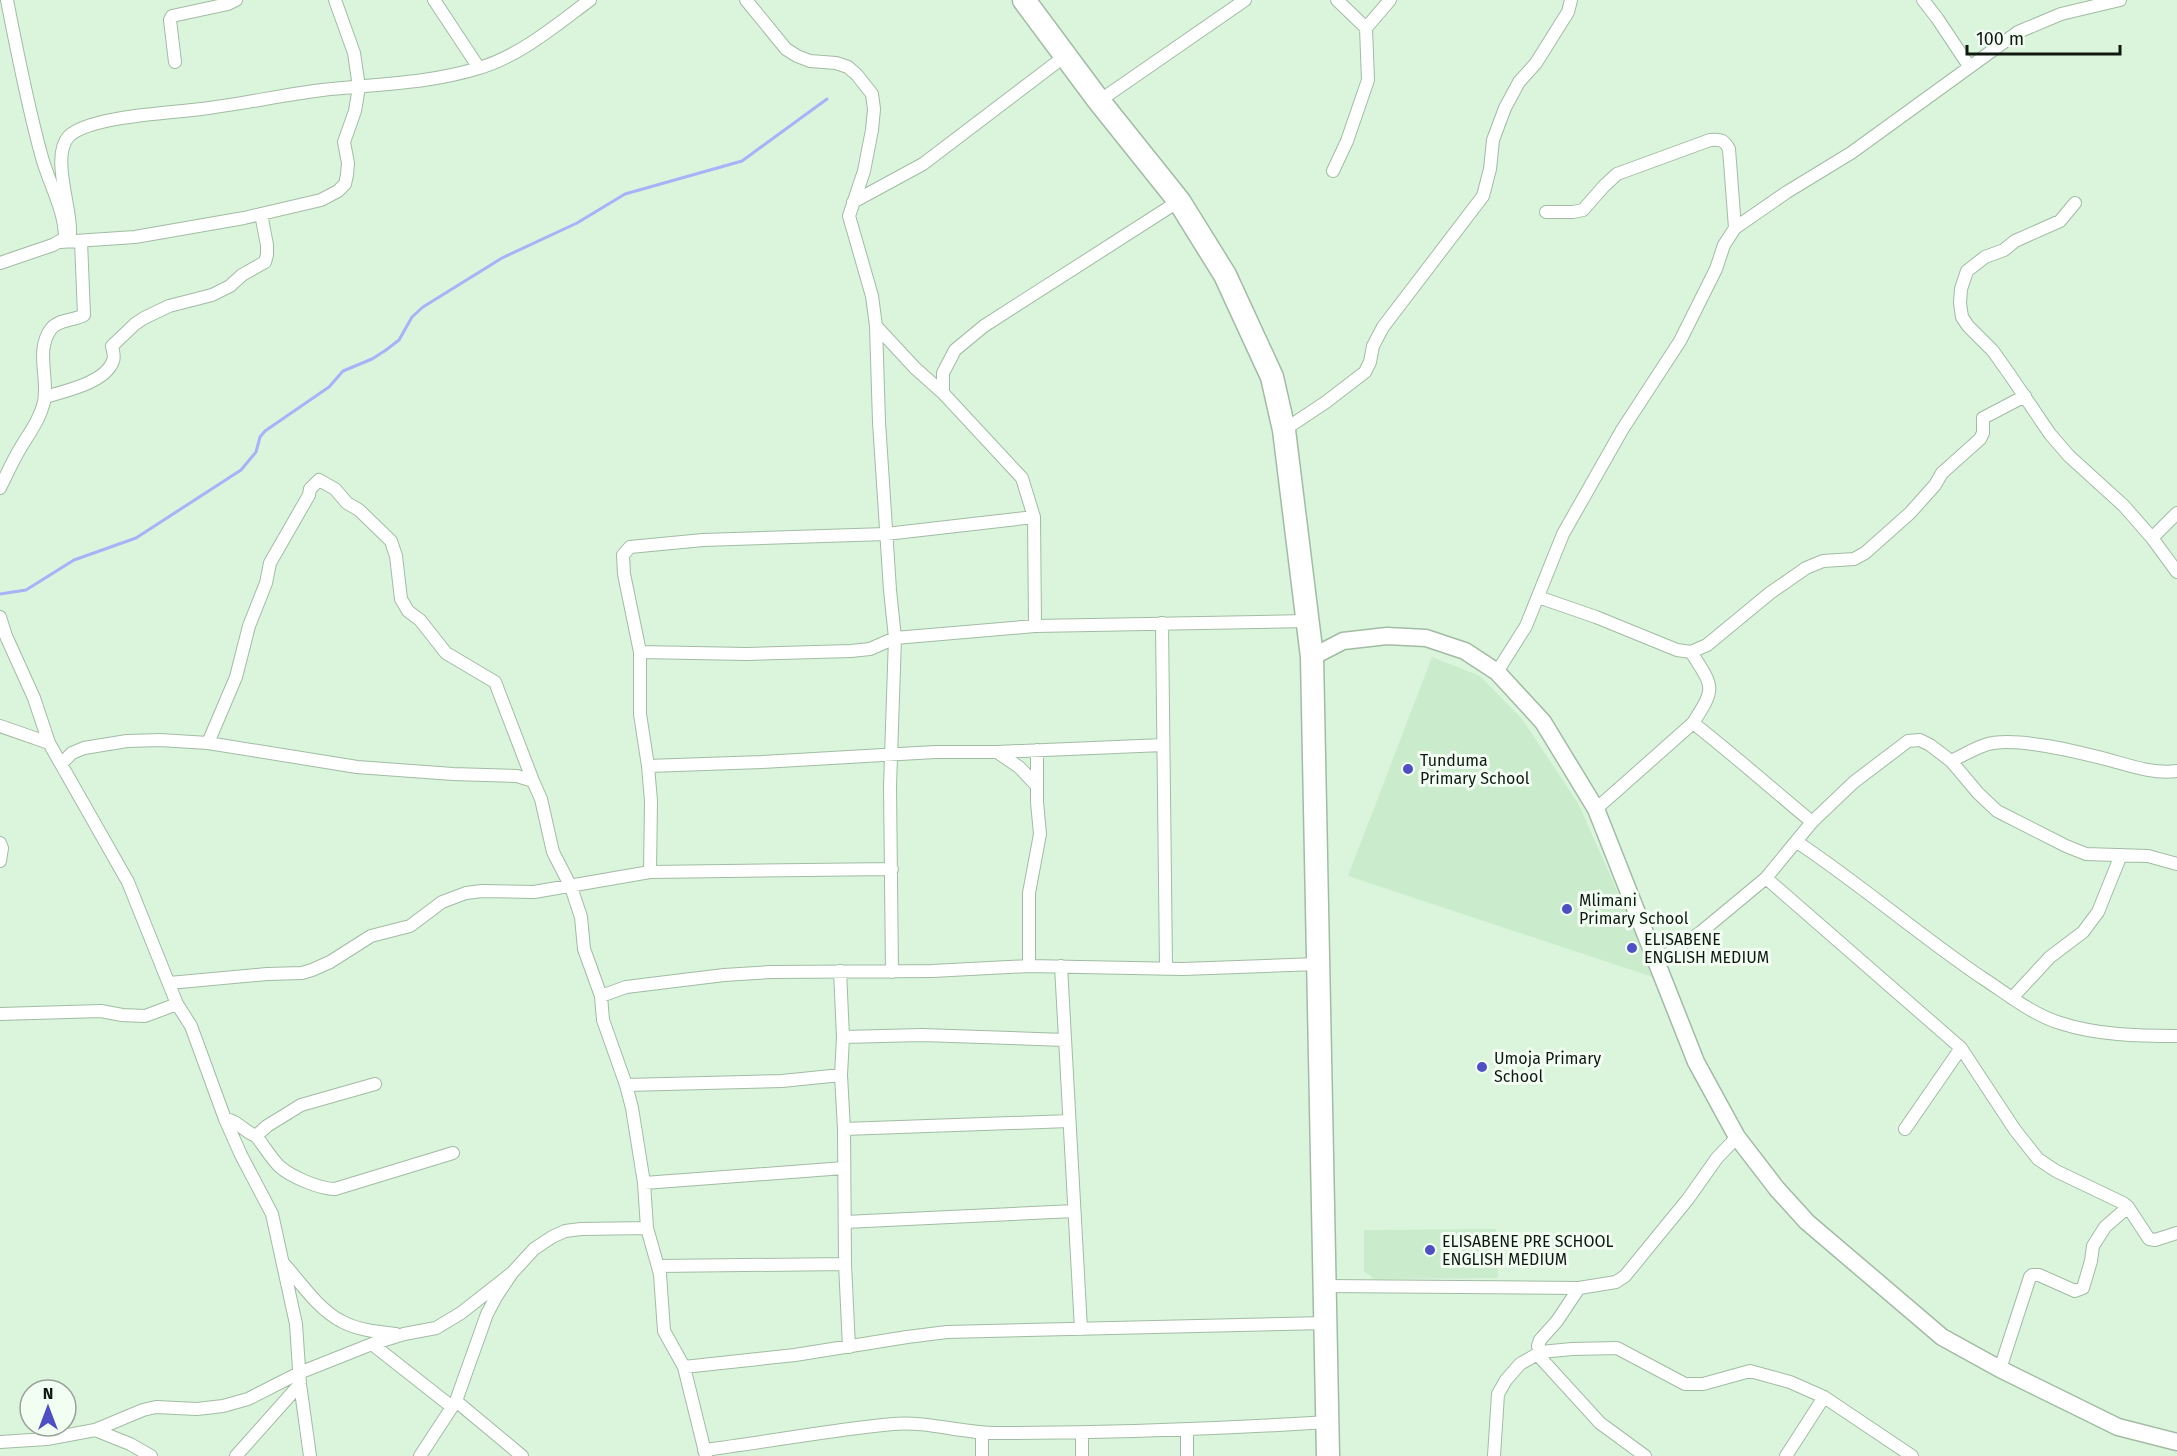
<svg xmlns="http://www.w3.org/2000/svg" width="2177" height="1456" font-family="'Fira Sans',sans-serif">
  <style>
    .built { fill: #caebcc }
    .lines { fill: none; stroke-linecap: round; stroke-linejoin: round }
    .stream { stroke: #a8b2f8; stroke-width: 3 }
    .street-casing { stroke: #a2bca4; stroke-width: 14 }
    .secondary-casing { stroke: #a2bca4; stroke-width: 19 }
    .highway-casing { stroke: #a2bca4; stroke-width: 25 }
    .street { stroke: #fff; stroke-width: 12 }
    .secondary { stroke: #fff; stroke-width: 16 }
    .highway { stroke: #fff; stroke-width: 22 }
    .poi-dot { fill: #4e4ec5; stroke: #f3fef3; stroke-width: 2 }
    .labels { text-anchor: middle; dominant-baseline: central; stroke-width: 6; stroke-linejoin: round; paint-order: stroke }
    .poi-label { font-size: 16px; fill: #101911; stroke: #f3fef3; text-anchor: start }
  </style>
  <rect width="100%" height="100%" fill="#daf5dc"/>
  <!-- built -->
  <path class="built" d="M1432,657L1480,676L1522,719L1578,803L1656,978L1348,876Z
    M1496,1229L1498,1278L1374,1279L1364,1271V1230Z"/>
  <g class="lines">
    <!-- stream -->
    <path class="stream" d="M0,594L26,590L74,560L136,538L241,470L256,452L260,437L265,431L329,387L343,371L372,359L386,350L399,340L412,317L423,307L502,258L577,223L625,194L742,161L827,99"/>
    <!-- street casing -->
    <g class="street-casing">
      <path id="street" d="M434,0L479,68
        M746,0L786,49L797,56L810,61L836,63L848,67L857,75L872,94L874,109L872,130L864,171L849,216L872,296L876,326L879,422L890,590L895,638L890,786L892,972
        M1337,0L1366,28
        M1923,0L1937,18L1969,66
        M175,62L170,20L172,16L228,4L236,0
        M1099,101L1245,0
        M1333,171L1347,141L1368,80L1366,28L1390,0
        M853,202L923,164L1065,56
        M2075,203L2060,221L2015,241L2004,250L1985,257L1967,271L1961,289L1960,303L1962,317L1968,326L1993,351L2010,375L2050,434L2069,456L2124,506L2152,538L2177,572
        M1546,212H1573L1583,210L1604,186L1617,174L1710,140C1721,139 1724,140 1729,149L1735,228
        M65,238L70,233C72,209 50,156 69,136C90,116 171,113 201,109C242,104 282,95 322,90C375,84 427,84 479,68C520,56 556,25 590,0
        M60,242L135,237L244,218L321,200L338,191L345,184L347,175L348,163L344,142L355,111L359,87L354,53L335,0
        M0,263L53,245L65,238C65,209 48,182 41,154C27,103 17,51 7,0
        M876,326L915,368L943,393L1022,478L1034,517L1035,626L1307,621
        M943,393V373L955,350L984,326L1179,201
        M45,397C65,391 105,383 113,361C115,357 113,351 112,346L135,324L144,318L169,306L212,295L230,286L242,275L265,262L267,255V245L261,214
        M1284,430L1326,402L1365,372L1370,362L1373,346L1383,327L1483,196L1490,169L1493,140L1505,108L1519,82L1536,63L1568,12L1571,0
        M0,488C7,474 13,460 21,447C30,432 40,419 44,402C49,379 35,350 51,329C58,319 74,321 84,315L81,241
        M2152,538L2177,513
        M1538,597L1596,617L1677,650L1691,652L1707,645L1770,593L1806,568L1823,561L1854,559L1865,553L1910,513L1935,485L1942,473L1980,439L1983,433V418L2025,396
        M0,617L6,636L34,698L49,743L128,882L177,1004L191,1026L225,1119L241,1155L272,1214L296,1324L300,1384L310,1456
        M1162,623L1166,967
        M640,652L747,654L851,651L870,649L895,638L1035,626
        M1497,672L1526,626L1563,534L1622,430L1680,341L1716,269L1724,245L1735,228L1787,192L1851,153L2018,32L2061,14L2120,0
        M1693,723C1734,755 1772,789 1812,822
        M0,726L49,743
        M208,743L236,677L249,626L266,583L270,563L309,495L310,489L319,480L335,489L347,503L359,510L391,541L396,556L401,599L408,611L420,620L446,653L495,682L533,781
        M997,752L1019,767L1037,786
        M1951,761L1978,793L1997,811L2066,846L2086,854L2148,856L2177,864
        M61,764L72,753L84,748L127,741L160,740L208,743L357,767L453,774L517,776L533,781L541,799L553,852L571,887L581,917L584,949L601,996L603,1020L626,1085L632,1108L644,1183L647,1228L660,1274L664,1331L684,1367L706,1456
        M648,766L762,762L935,752H997L1163,745
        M1596,809L1693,723C1716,687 1714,688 1691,652
        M1797,842C1860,884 1918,934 1981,977C2006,993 2031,1014 2060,1023C2097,1035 2138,1036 2177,1036
        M0,843L2,848L0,861
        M650,872L651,801L648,766L640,714V652L624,574L623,555L630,547L703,540L886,534L1034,517
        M1766,878L1961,1048L2015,1130L2038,1159L2056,1171L2123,1203L2128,1207L2149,1239L2155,1240L2177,1233
        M1656,962L1701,932L1766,878L1812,822L1854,782L1908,741L1920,740L1930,745L1951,761C1962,756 1973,749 1985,745C2014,735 2083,753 2113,761C2134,767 2155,774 2177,771
        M1029,966V893L1040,834L1037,802V750
        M1061,966L1081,1329
        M840,971L843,1037L841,1075L844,1129L845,1264L849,1347
        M169,983L267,974L302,973L312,970L330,962L371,936L410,926L442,902L466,893L482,891L534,892L650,872L892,869
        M601,996L626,987L724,975L771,972L932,971L1029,966L1183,969L1317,964
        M2012,998L2050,957L2083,932L2098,912L2121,855
        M0,1014L101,1011L122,1015L145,1016L177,1004
        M843,1037L922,1035L1065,1040
        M626,1085L782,1081L841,1075
        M225,1119C239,1121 244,1132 256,1136L267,1126L301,1105L375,1084
        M844,1129L1069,1121
        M1905,1129L1961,1048
        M256,1136C264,1146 271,1158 279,1166C291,1177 320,1189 335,1189L453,1153
        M644,1183L844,1168
        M845,1222L1074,1211
        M284,1264C301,1283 318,1309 341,1321C357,1330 378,1332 396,1334
        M658,1266L845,1264
        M1326,1286L1579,1288L1616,1282L1625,1276L1688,1199L1717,1158L1737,1137
        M372,1344L452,1407
        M1541,1352L1538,1346L1540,1340L1557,1321L1579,1288
        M1537,1354L1600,1423L1645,1456
        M684,1367L795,1355L907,1337L947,1332L1326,1323
        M2000,1369L2030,1277L2032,1275H2039L2075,1291L2083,1288L2091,1261L2093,1246L2105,1227L2128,1207
        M456,1401L522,1456
        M95,1430L130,1444L151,1456
        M982,1433V1456
        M1082,1433V1456
        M0,1442L47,1439L95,1430L143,1410L156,1407L197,1409L223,1406L248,1399L299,1373L372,1344L404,1334L436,1328L461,1313L512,1273
        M704,1450C767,1442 830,1430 893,1424C928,1421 961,1433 996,1433C1107,1433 1217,1429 1328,1422
        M236,1456L300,1384
        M420,1456L456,1401L487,1314L496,1297L512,1273L534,1249L552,1237L565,1231L581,1229L647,1228
        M1187,1456V1430
        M1494,1456L1498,1394L1506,1380L1520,1364L1541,1352L1572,1349L1617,1348L1685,1384H1703L1750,1371L1790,1382L1824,1397L1912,1456
        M1786,1456L1824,1397"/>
    </g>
    <!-- secondary casing -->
    <g class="secondary-casing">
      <path id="secondary" d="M1312,657L1343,641L1387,636L1426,638L1465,651L1497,672L1543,722L1596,809L1696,1062L1737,1137L1777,1189L1807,1222L1942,1337L2000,1369L2118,1427L2177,1442"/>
    </g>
    <!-- highway casing -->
    <g class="highway-casing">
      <path id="highway" d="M1024,0L1099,101L1179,201L1225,275L1272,377L1284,430L1312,657L1328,1456"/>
    </g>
    <!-- street -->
    <use href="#street" class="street"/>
    <!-- secondary -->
    <use href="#secondary" class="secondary"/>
    <!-- highway -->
    <use href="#highway" class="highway"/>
  </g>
  <!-- markers -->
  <g class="poi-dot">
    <circle cx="1408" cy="769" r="6"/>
    <circle cx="1567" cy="909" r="6"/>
    <circle cx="1632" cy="948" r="6"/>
    <circle cx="1482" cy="1067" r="6"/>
    <circle cx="1430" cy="1250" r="6"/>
  </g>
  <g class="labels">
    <!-- poi labels -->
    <g class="poi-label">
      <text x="1420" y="760">Tunduma<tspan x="1420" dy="18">Primary School</tspan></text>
      <text x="1579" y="900">Mlimani<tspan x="1579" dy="18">Primary School</tspan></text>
      <text x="1644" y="939">ELISABENE<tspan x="1644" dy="18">ENGLISH MEDIUM</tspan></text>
      <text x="1494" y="1058">Umoja Primary<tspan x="1494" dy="18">School</tspan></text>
      <text x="1442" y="1241">ELISABENE PRE SCHOOL<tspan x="1442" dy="18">ENGLISH MEDIUM</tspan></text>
    </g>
  </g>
  <!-- north arrow -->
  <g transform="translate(48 1408)"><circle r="28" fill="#f3fef3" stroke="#98a299" stroke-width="1.5"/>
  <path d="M0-4.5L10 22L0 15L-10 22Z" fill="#4e4ec5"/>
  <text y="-9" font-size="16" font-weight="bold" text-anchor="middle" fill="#101911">N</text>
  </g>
  <!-- scale -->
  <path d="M1967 45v9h153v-9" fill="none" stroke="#101911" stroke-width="3"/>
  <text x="1976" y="45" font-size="18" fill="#101911" stroke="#f3fef3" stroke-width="4.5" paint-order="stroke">100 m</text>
</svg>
